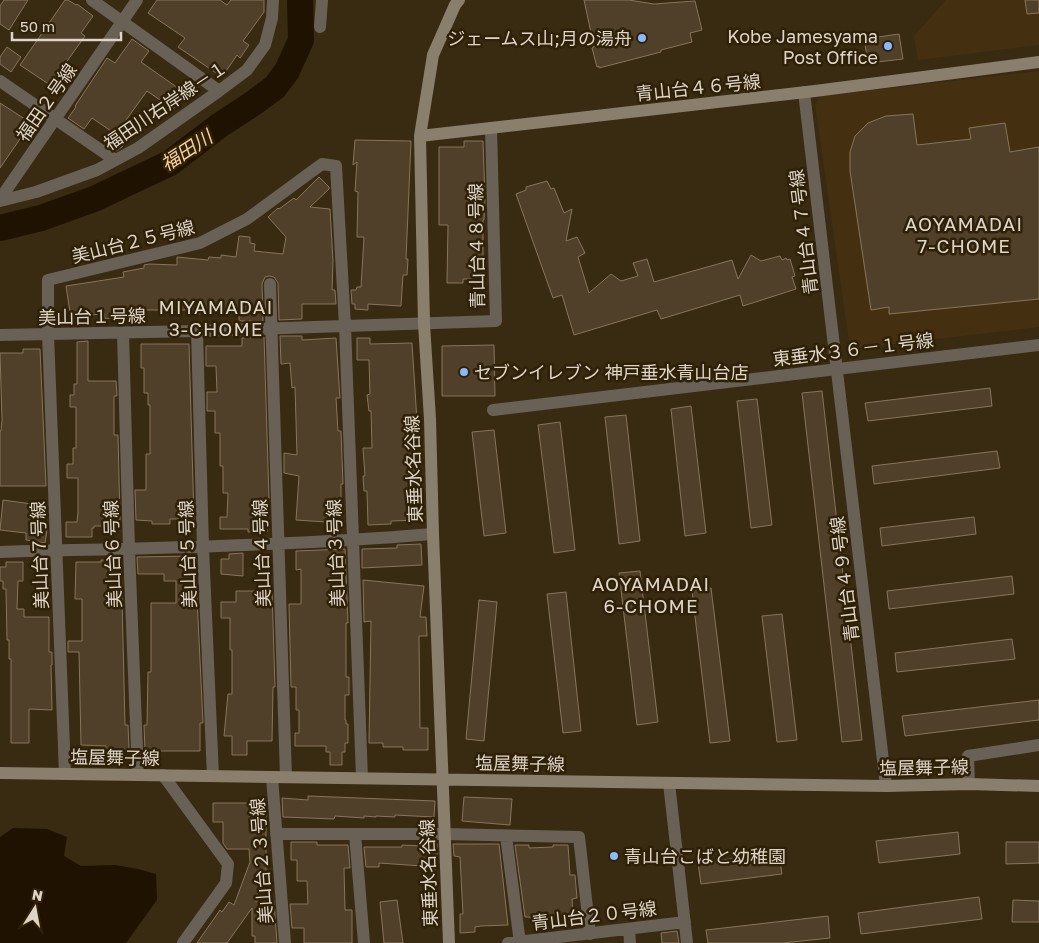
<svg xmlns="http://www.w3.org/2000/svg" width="1039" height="943" font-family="'Golos Text','Noto Sans JP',sans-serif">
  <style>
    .built { fill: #443011 }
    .water { fill: #201200 }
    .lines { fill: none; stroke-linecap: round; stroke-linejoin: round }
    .river { stroke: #201200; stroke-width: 26 }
    .building { fill: #514029; stroke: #87755b }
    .street { stroke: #696156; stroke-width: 12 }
    .secondary { stroke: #8a7e6d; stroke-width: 12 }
    .poi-dot { fill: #89bafc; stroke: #2f2008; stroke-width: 2 }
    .labels { text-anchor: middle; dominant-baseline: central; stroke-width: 5; stroke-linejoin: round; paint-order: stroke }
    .poi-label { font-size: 18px; fill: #dfd5c7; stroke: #2f2008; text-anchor: end }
    .street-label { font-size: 18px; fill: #dfd5c7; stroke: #2f2008 }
    .water-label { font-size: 19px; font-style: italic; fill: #f8d19a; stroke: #2f2008 }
    .neighbourhood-label { font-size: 19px; letter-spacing: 1px; fill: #dfd5c7; stroke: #2f2008 }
  </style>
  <rect width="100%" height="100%" fill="#392a12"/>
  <!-- built -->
  <path class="built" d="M946,0H1039V45L918,60L914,36Z
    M1039,71V327L859,348L849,341L815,104L821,96Z"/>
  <!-- water -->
  <path class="water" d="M13,828L47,829L67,837L64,856L81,866L115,865L138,869L156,874L157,900L126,943H0V837Z"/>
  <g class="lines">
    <!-- river -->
    <path class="river" d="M0,228L41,218L94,199L170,163L220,125L255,102L275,87L287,71L301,40L300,0"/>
  </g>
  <!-- building -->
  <path class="building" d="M4,0H28L9,30L0,24V6Z
    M65,0H68L76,5L77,4L93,16L81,33L85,36L50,85L20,65Z
    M157,0H220L227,5L231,0H264V12L243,41L249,45L240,58L237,55L222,77L178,47L185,38L148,13Z
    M584,0H629L654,4L695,1L702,30L690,33L692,42L661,50V52L599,68V66L597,67L592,48L594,47Z
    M1025,0H1039V13L1027,14Z
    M899,34L903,59L868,63L865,44L872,43L871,38Z
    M132,39L149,51L141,62L185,93L173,109L147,91L121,127L131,134L122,147L116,151L104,142L111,131L92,118L84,129L68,118L76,107L75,106L107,58L115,63Z
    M7,47L21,57L11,72L0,64V57Z
    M0,103L31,123L0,168Z
    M913,114L917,145L971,139L969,128L1005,123L1010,152L1039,147V299L889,314V307L871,310L850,171V152L855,136L868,123L886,116Z
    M355,140L411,141L406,259H408L407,275H403L401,306L368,304V310L355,309V304H352L351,290H356L357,287H361L364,237H357L358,192L355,191L357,162L353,165Z
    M464,141H483L485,199L484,220H483V264H485V279H463V283H447L448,225H439V147H464Z
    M319,177L329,187V189L310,207L330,209L333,261L332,290H335L336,304H302V319L279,320L278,283L274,277L269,276L265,277L262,284L263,321H242L239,320V310L200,308V314L188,313V310H148L130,309L129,317L120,316L105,319L104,313L71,319L66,286L124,277L123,272L144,268V265L149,264L177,265V257L208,260L209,257L221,258V255L236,257L239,236L250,237V243L255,244L254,251L283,254L286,237L268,217L278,208L279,209L294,198L296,200Z
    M547,181L551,189L554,188L564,213L572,209L566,241L577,237L585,253L578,257L589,293L611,274L621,281L638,276L633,263L647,259L654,282L732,260L738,279L751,255L761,261L780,256L782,260L786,258L787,260L790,259L795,276L792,277L796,289L743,306L740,295L661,319L657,310L574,335L562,295L553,298L516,194L526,190V187Z
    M280,336H302V340L336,338L340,398H336L338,431H341L343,484H341V523L296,520L299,476L284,473V453L297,455L295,387L292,388L290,363L281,364Z
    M264,337L269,499H267V532H248V529H220V517H227L228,493H223V466H220V433H215V411H207V392H217L216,366H206V346H242V338Z
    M357,338H370V344L412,343L417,421L414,452H417L416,467H419L416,499H420L421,520L391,521V524L368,525L367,491H364L363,476H365L363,448H372L371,411H369L367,395L370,394L369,360H357Z
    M88,341V381H116L117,396H114V435H118L120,520H117V526H94V528H92V537H66V522H77L78,512V478H67V464H73V448H76V407H70V395H74V384H77V342Z
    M141,344H189L194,519H170V524H152V521L136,520L135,490H146V454H150V405H148V393H144V368H141Z
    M494,345L495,396H442V346Z
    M23,349H40L46,486H0V431H1L2,420L0,353H23Z
    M990,388L992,406L868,421L865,403Z
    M822,391L862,740L842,742L802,393Z
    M757,399L772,525L751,528L737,401Z
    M691,406L706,533L685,536L671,409Z
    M626,415L640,541L619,544L605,417Z
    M560,422L575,550L554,553L538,425Z
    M494,430L506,533L484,536L472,432Z
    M997,451L1000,468L874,484L872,466Z
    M3,500L46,506L42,529L47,530L45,543L26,540V533L0,530Z
    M974,517L976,534L882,546L880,528Z
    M421,544L422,565L362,568V549L397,548V545Z
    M345,549L348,623H346V677H349V695H345V720H346V724H348V743H345V752H342V765H330V752H326V746H295V733H299V710H296V687H291L289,604H301V569L296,570V551Z
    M243,553V576L221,574V559H229V554Z
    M195,556L203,723H200V751H145L144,725H147L148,672H151V603H176V581H164V574H138L137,557Z
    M107,557H121L125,725H128L129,749H106V746L81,745L79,652H68V641H82V599H75L76,562H101V560H107Z
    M6,562H23V581H18L17,609H24V617H49V652H52V665H51L52,710L29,709V743H11V659H9V640H7L6,589H3V581H0V567H6Z
    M640,571L658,722L637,725L619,573Z
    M1012,576L1014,594L889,609L887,591Z
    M363,580L424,586L420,617H426L427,636H419L420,728H428V750H403V747H383V743H369L371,621L364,622Z
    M711,588L730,741L710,743L692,591Z
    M236,591H272L275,687H273L272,741H247V755H232V736H224L228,694H232V650H230V618H221V602H236Z
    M566,592L581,731L563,733L547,594Z
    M479,600L497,602L484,741L466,739Z
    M782,614L797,740L777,742L762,616Z
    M1012,639L1015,659L897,672L895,653Z
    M1039,700V720L905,736L902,716Z
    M308,796L435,801L434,817L395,815V817L376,816V817L364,816V818L335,816L334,819L283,817L282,798L308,800Z
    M464,797L512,799L510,825L462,821Z
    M213,803H266V871L255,901H274L277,943H255V936H252V908L227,943H197L220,910L222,912L229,902L234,905L250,862L249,849H227L223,843V822H213Z
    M958,832L960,854L879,863L876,841Z
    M291,842H317V845H348L350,868H344L345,910H352V943H304V928H292L290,904H308L307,881H297V860H291Z
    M1006,842H1039V863L1006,864Z
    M424,843H437V855L435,870L422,869V866L379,863V867H366L364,847H402V845L424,846Z
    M453,844H499L508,925L481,926L475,927V932L460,933V914H463L460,857L454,856Z
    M515,845H529V848L553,847V845H568L570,875H575L577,898L572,899L573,914L550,916V920L531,921L530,917H525Z
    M779,853L782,874L701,884L698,863Z
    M979,897L982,919L861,934L858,913Z
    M397,900L403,943H384L380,902Z
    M1013,900L1039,901V922H1012Z
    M828,916L830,938L783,943H708L706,930Z
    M677,931L679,943H662L661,933Z"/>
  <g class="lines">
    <!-- street -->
    <path class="street" d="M92,0L219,91
      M320,27L322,0
      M0,81L115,160
      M804,92L886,786
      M0,199L137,0
      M0,201L36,192L97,170L138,148L219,91L247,70L265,45L272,18L273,0
      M270,284L286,777
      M197,331L203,547L213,776
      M123,333L129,549L138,775
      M0,335L197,331L496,321L491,128
      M493,410L1039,345
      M0,552C144,548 289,546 433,534
      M65,774L48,334V280L200,243L247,219L322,164L336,166L345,326L362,778
      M163,775L228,864L226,883L183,943
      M272,777L285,943
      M669,783L687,943
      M969,784L968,756L1039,745
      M276,834H444L579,837L590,934
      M355,834L364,943
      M506,836L520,943
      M629,929L630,943
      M508,943L685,922"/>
    <!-- secondary -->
    <path class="secondary" d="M420,136L815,91L1039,62
      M0,773L886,786L969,784L1039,786
      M449,943L433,534L430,419L424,324L420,136L433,55L455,5L459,0"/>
  </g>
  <!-- markers -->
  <g class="poi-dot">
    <circle cx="642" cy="38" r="5"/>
    <circle cx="888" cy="46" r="5"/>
    <circle cx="464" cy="372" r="5"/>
    <circle cx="614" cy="856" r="5"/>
  </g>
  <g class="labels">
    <!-- poi labels -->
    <g class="poi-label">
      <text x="878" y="36">Kobe Jamesyama<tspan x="878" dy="21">Post Office</tspan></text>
      <text x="632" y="38">ジェームス山;月の湯舟</text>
      <text x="474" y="372" text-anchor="start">セブンイレブン 神戸垂水青山台店</text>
      <text x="624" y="856" text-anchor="start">青山台こばと幼稚園</text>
    </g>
    <!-- street labels -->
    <g class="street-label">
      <text transform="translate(698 87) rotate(-6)">青山台４６号線</text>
      <text transform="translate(46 102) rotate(-55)">福田２号線</text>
      <text transform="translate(165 105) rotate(-34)">福田川右岸線－１</text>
      <text transform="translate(803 232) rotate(-97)">青山台４７号線</text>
      <text transform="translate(133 241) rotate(-14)">美山台２５号線</text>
      <text transform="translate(476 246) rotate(-91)">青山台４８号線</text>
      <text transform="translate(92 316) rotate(-1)">美山台１号線</text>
      <text transform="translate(853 349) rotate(-7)">東垂水３６－１号線</text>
      <text transform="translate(413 469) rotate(-92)">東垂水名谷線</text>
      <text transform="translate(261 553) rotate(-92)">美山台４号線</text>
      <text transform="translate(335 553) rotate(-92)">美山台３号線</text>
      <text transform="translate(112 554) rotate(-92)">美山台６号線</text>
      <text transform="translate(187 554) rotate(-92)">美山台５号線</text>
      <text transform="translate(39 555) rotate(-92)">美山台７号線</text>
      <text transform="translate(844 579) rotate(-97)">青山台４９号線</text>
      <text transform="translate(115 757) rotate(1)">塩屋舞子線</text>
      <text transform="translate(520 763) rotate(1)">塩屋舞子線</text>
      <text transform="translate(924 767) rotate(-1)">塩屋舞子線</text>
      <text transform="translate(261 861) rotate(-94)">美山台２３号線</text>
      <text transform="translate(428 873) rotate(-92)">東垂水名谷線</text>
      <text transform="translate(594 915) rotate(-7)">青山台２０号線</text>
    </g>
    <!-- water labels -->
    <g class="water-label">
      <text transform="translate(186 150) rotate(-33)">福田川</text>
    </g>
    <!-- neighbourhood labels -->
    <g class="neighbourhood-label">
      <text x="964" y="223">AOYAMADAI<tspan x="964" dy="22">7-CHOME</tspan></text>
      <text x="216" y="306">MIYAMADAI<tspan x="216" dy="22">3-CHOME</tspan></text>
      <text x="651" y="583">AOYAMADAI<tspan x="651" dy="22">6-CHOME</tspan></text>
    </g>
  </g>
  <!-- north arrow -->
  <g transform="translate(35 908) rotate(11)" stroke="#2f2008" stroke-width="4" paint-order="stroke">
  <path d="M0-4L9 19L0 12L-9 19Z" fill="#dfd5c7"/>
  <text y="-8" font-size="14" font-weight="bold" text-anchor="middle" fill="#dfd5c7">N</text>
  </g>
  <!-- scale -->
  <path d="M12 32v8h109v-8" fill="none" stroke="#dfd5c7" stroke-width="2.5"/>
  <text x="20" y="32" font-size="15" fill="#dfd5c7" stroke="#2f2008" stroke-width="4" paint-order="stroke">50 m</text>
</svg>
